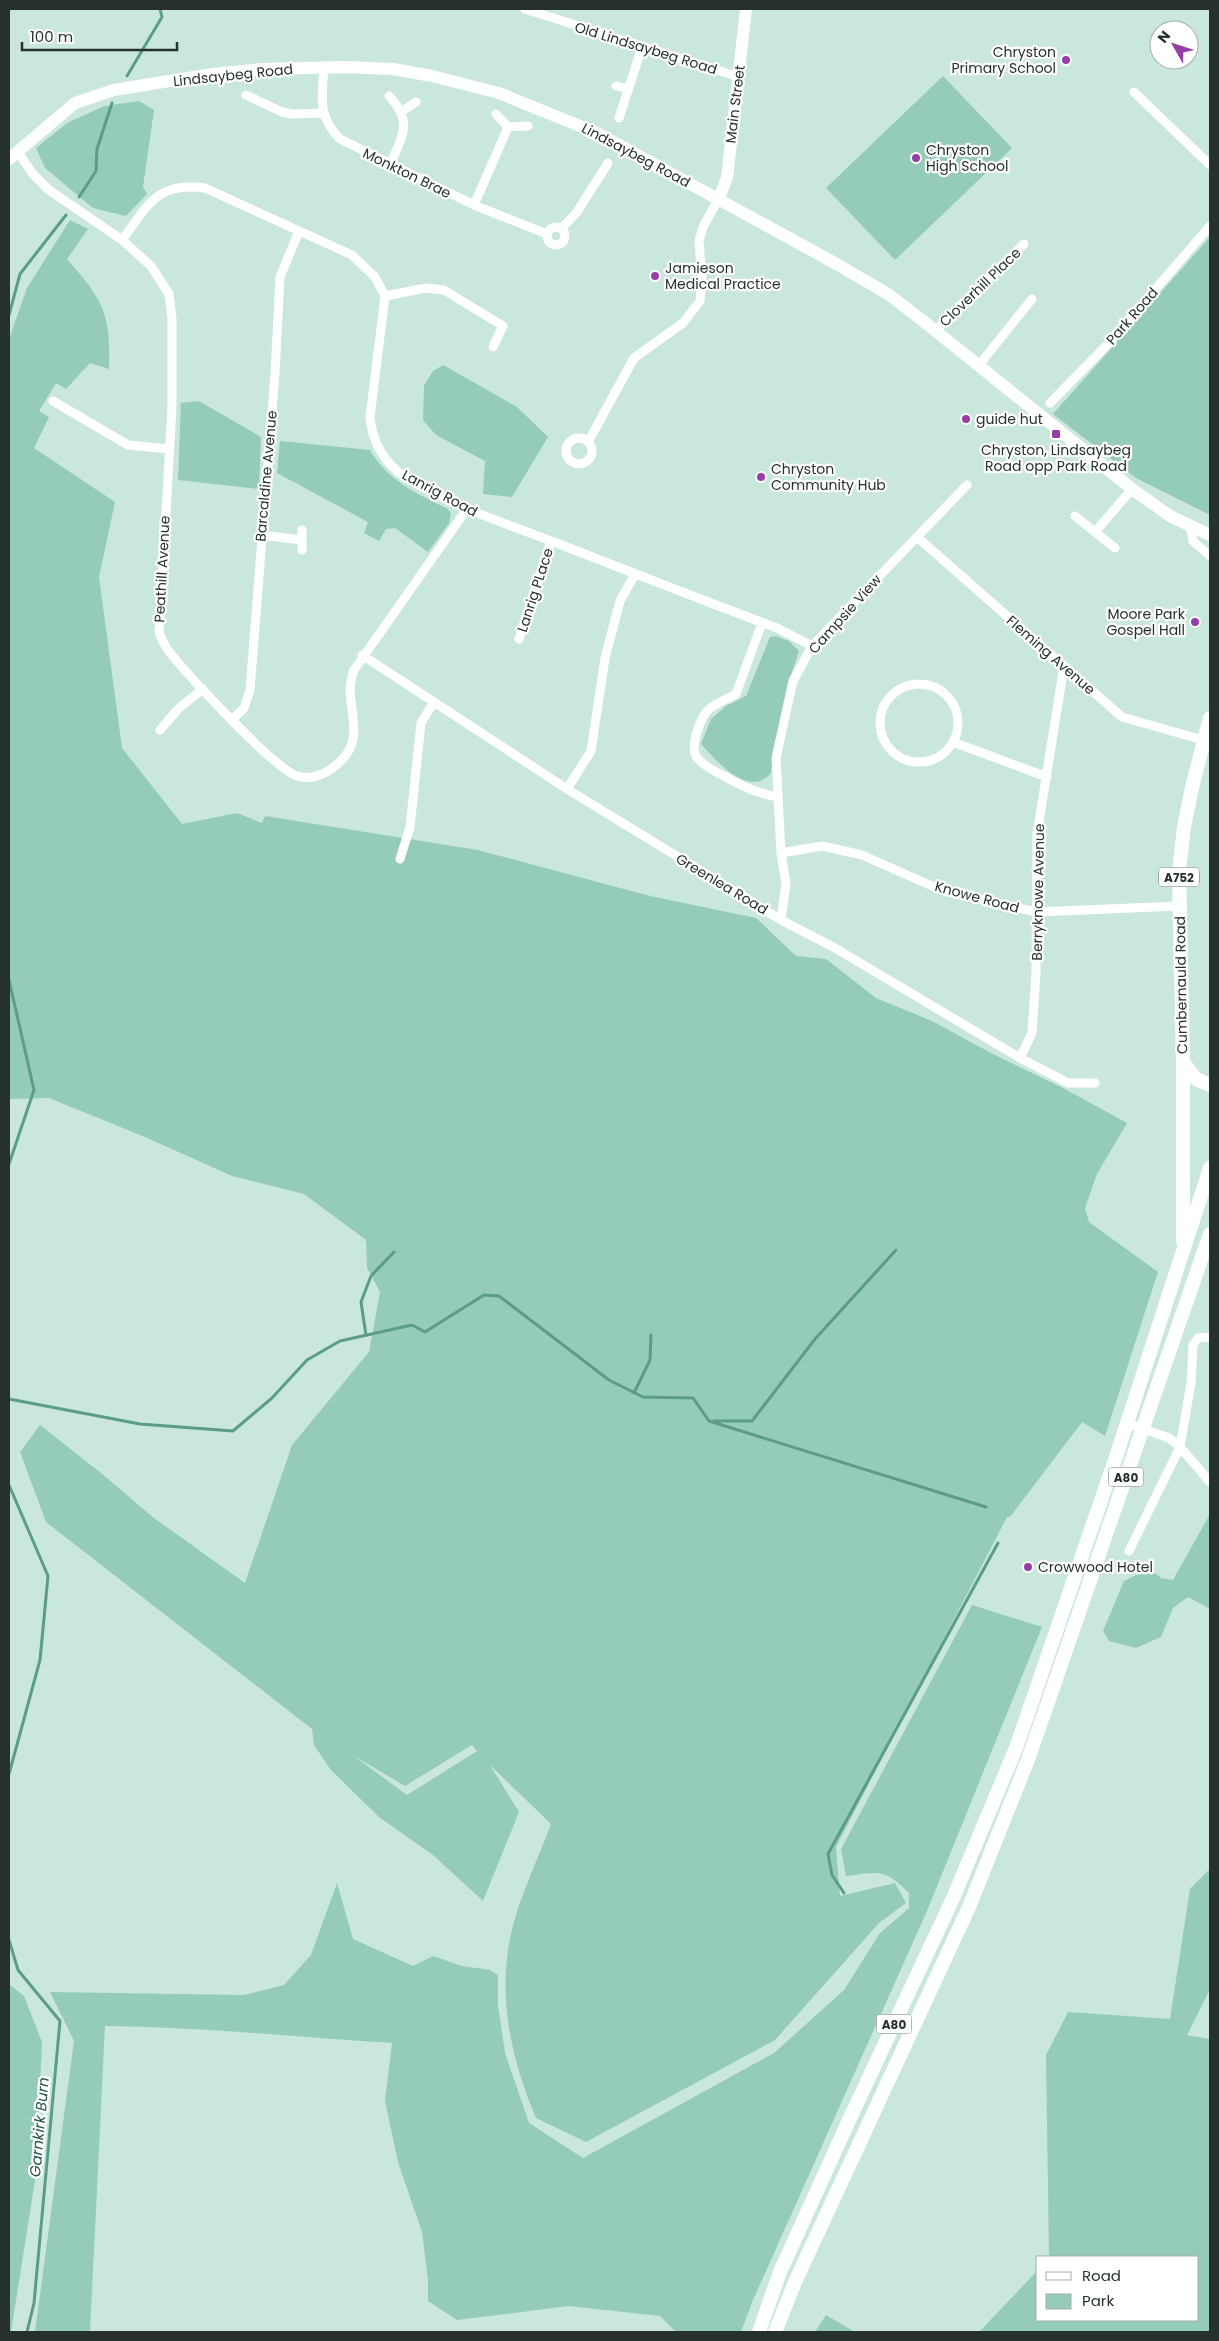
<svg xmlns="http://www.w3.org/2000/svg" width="1219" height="2341" font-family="Poppins,sans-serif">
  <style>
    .green { fill: #94ccb9; fill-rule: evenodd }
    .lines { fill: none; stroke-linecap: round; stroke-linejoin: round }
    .stream { stroke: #5b9d89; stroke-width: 3 }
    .street { stroke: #fff; stroke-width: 9 }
    .secondary { stroke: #fff; stroke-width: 12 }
    .primary { stroke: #fff; stroke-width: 14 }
    .poi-dot { fill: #953da9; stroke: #fff; stroke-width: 2 }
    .labels { text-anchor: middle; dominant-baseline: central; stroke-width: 4.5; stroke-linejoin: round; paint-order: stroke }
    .shield { fill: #fff; stroke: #676f6c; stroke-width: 1 }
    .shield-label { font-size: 12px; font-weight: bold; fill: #26312d }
    .street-label { font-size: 14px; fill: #26312d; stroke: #fff }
    .poi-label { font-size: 14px; fill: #26312d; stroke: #fff; text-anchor: start }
    .water-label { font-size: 15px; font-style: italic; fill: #1e5546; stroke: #fff }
  </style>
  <rect width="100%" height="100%" fill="#cae7dd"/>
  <!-- green -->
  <path class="green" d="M943,76L1012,148L895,260L826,188Z
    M139,101L154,110L143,187L147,194L126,216L93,208L45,168L36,148L67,123L104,106Z
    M70,220L88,229L67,259C103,300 111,313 109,369L90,363L66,389L56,383L39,411L49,417L34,448L115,502L99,577L122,748L182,824L237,813L262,823L265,816L478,850L650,896L756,918L796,956L826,959L876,998L932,1021L991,1053L1065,1089L1127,1123L1097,1174L1085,1208L1089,1222L1158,1272L1105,1436L1082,1422L1010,1517H1007L836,1847L840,1896L895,1883L906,1903L879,1923L775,2040L586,2142L536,2118C510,2057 496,1991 513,1925C522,1892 539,1856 551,1824L490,1765L519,1812L483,1901L433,1855L379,1817L331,1770L314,1745L312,1729L46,1522L20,1452L40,1425L101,1473L154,1518L245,1583L292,1445L369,1352L380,1292L367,1268L366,1240L304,1194L232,1176L145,1137L49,1098L9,1099V339L27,288ZM472,1745L477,1751L407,1795L354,1756L405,1786Z
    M1210,237V515L1136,478L1053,414Z
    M443,365L517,407L548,437L512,497L483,494L485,461L436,435L423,420L424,385L433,371Z
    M199,401L261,437L259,489L178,480L181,403Z
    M280,441L370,450C389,482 416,493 448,509L451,514L449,523L428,552L395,528L386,529L379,541L364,533L368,522L277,473Z
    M775,636L789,641L799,651L788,684L771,773C748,799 717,761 701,744L711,719L726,706L746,696L770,637Z
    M1210,1514V1609L1188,1597L1173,1608L1161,1637L1136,1648L1109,1641L1103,1631L1124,1581L1149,1569L1161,1578L1173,1580Z
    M972,1605L1042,1627L927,1911L753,2300L741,2332H676L660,2316L569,2306L457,2320L428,2301V2280L422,2232L398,2162L385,2101L392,2043C296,2037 201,2027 105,2026L90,2332H35L74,2041L50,1992L244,1995L284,1985L311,1955L337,1883L353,1939L413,1966L433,1956L462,1966L490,1970L498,1975V2005L505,2053L529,2123L583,2158L774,2053L844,1990L880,1933L909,1908V1893C884,1868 879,1872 846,1876L841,1849Z
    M1210,1869V1989L1187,2035L1210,2039V2332H979L1038,2270V2320H1198V2257H1049L1046,2055L1068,2012L1170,2019L1190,1889Z
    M9,1984L24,1996L42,2042L36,2174L11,2332H9Z
    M826,2315L855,2332H815Z"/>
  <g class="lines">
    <!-- stream -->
    <path class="stream" d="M127,76L162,17L160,9
      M79,197L96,171L97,149L112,103
      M9,315L20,274L66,215
      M9,980L34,1090L9,1164
      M366,1335L361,1302L371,1276L394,1252
      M634,1393L650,1360L651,1335
      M9,1399L140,1424L233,1431L272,1398L307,1360L340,1341L412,1325L425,1332L484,1295L499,1296L609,1380L643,1397L693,1398L709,1421L986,1507
      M714,1421H752L815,1339L896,1250
      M9,1485L48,1576L40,1660L9,1774
      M844,1893L832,1875L828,1854L998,1543
      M9,1940L18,1970L60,2021L34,2303L27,2332"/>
    <!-- street -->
    <path class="street" d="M525,9L739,77
      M324,67C322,97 317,116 340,139L474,205L547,234
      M616,86L628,89
      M1134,92L1210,165
      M246,95L282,112L292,114L322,113
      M389,96C414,122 402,136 390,165
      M401,112L416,102
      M619,118L642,47
      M508,127L528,126
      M17,151L33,174L49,190L122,240L151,266L169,294L172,319V408L159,632C161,638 164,644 167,649C186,673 273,768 297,776C315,782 335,769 346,755C361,736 350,710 350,688C350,682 352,676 354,670L467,509
      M474,205L508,127L496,114
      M547 236a9 9 0 1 1 18 0a9 9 0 1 1-18 0Z
      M562,228L577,212L608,163
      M122,240C149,204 156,182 205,188L352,255L375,277L385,296L370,417C372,441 384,463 405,477C451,506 504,523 554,542C628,571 702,600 777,628L812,646
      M385,296L426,288L444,290L503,326L493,347
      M936,330L1024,244
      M979,365L1032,299
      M53,401L128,445L170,449
      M1050,403L1108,344L1210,226
      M566 451a13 13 0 1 1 26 0a13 13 0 1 1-26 0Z
      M588,442L634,358L683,323L700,301L702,279L699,241L703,227L719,198
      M1075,516L1115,548
      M1190,525L1193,541L1210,556
      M1095,532L1132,489
      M261,535L302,540
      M917,537L1122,717L1203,740
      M302,550V530
      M762,623L736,694C727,699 717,703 709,709C701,716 690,746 696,756C702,765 714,771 724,776C741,786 758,794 778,797
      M519,639L551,541
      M362,655L567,789L781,920L835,948L1020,1058L1068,1083H1095
      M880 723a39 39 0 1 1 78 0a39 39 0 1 1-78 0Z
      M233,719L244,708L250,690L275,374L280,277L299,231
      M160,730L179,708L203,689
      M953,742L1047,777
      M567,789L591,751L605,658L620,601L635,574
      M781,853L822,846L862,855L941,890L1036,912L1179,906
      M400,859L410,827L421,723L434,702
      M781,920L786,884L781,853L776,758L793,681L812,646L967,485
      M1020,1058L1032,1033L1036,974L1037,834L1064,666
      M1126,1423L1169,1438L1180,1447L1210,1482
      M1129,1551L1180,1447L1191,1383L1193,1345L1198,1338L1210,1337"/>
    <!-- secondary -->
    <path class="secondary" d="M9,159L75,103L114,90L213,74L263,69L346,67L393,69L432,76L499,93L597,133L833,262L888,294L922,320L1132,489L1170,516L1210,535
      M719,198L727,178L746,9"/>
    <!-- primary -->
    <path class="primary" d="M1183,1062L1196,1079L1210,1085
      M1183,1241V1062L1179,871L1184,827L1193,783L1210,718
      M759,2332L780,2272L851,2116L954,1896L1016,1748L1116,1457L1210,1168
      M775,2332L795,2282L969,1907L1029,1757L1210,1234"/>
  </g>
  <!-- markers -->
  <g class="poi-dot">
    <circle cx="1066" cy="60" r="5"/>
    <circle cx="916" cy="158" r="5"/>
    <circle cx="655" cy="276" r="5"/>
    <circle cx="966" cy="419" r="5"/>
    <rect x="1051" y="429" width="10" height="10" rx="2.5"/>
    <circle cx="761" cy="477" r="5"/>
    <circle cx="1195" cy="622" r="5"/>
    <circle cx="1028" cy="1567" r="5"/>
  </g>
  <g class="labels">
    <!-- shield labels -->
    <g class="shield">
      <rect x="1159" y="867.5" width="40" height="19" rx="4"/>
      <rect x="1108.5" y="1467.5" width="35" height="19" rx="4"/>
      <rect x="876.5" y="2014.5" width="35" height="19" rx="4"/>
    </g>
    <g class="shield-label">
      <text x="1179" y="877">A752</text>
      <text x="1126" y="1477">A80</text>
      <text x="894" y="2024">A80</text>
    </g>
    <!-- street labels -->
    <g class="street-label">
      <text transform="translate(646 48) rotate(17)">Old Lindsaybeg Road</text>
      <text transform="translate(233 75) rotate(-6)">Lindsaybeg Road</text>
      <text transform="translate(735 104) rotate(-83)">Main Street</text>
      <text transform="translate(636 155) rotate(28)">Lindsaybeg Road</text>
      <text transform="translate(407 173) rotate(26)">Monkton Brae</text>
      <text transform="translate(980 287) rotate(-44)">Cloverhill Place</text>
      <text transform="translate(1132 316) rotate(-49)">Park Road</text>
      <text transform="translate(266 476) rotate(-85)">Barcaldine Avenue</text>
      <text transform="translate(440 493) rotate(28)">Lanrig Road</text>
      <text transform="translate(162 569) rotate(-87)">Peathill Avenue</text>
      <text transform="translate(535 590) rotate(-72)">Lanrig PLace</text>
      <text transform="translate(845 614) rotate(-48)">Campsie View</text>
      <text transform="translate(1051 655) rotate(41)">Fleming Avenue</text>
      <text transform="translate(722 884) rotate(31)">Greenlea Road</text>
      <text transform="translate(1038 892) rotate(-89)">Berryknowe Avenue</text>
      <text transform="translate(977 897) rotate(15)">Knowe Road</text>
      <text transform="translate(1181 985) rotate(-91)">Cumbernauld Road</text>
    </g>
    <!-- poi labels -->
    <g class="poi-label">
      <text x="1056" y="52" text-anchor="end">Chryston<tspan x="1056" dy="16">Primary School</tspan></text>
      <text x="926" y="150">Chryston<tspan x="926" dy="16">High School</tspan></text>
      <text x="665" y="268">Jamieson<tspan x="665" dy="16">Medical Practice</tspan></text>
      <text x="976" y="419">guide hut</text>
      <text x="1056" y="450" text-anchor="middle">Chryston, Lindsaybeg<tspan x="1056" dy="16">Road opp Park Road</tspan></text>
      <text x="771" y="469">Chryston<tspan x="771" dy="16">Community Hub</tspan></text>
      <text x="1185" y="614" text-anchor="end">Moore Park<tspan x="1185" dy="16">Gospel Hall</tspan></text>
      <text x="1038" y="1567">Crowwood Hotel</text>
    </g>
    <!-- water labels -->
    <g class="water-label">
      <text transform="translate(39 2127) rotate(-85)">Garnkirk Burn</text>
    </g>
  </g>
  <!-- border -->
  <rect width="1219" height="2341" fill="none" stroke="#26312d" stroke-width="20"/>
  <!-- legend -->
  <rect x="1036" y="2256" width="162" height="65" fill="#ffffff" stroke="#a8adab"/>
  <rect x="1046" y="2272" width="25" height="8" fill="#ffffff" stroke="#a8adab"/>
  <text x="1082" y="2281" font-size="15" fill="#26312d">Road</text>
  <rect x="1046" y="2294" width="25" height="15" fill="#94ccb9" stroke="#a8adab"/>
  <text x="1082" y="2306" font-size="15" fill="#26312d">Park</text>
  <!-- north arrow -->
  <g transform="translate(1174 45) rotate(309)"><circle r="24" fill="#ffffff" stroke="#a8adab"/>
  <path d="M0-4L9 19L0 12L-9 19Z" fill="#953da9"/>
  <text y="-8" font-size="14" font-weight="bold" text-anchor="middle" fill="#26312d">N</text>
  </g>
  <!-- scale -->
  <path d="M22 42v8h155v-8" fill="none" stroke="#26312d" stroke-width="2.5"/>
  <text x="30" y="42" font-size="15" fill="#26312d" stroke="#ffffff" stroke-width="4" paint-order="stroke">100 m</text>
</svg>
